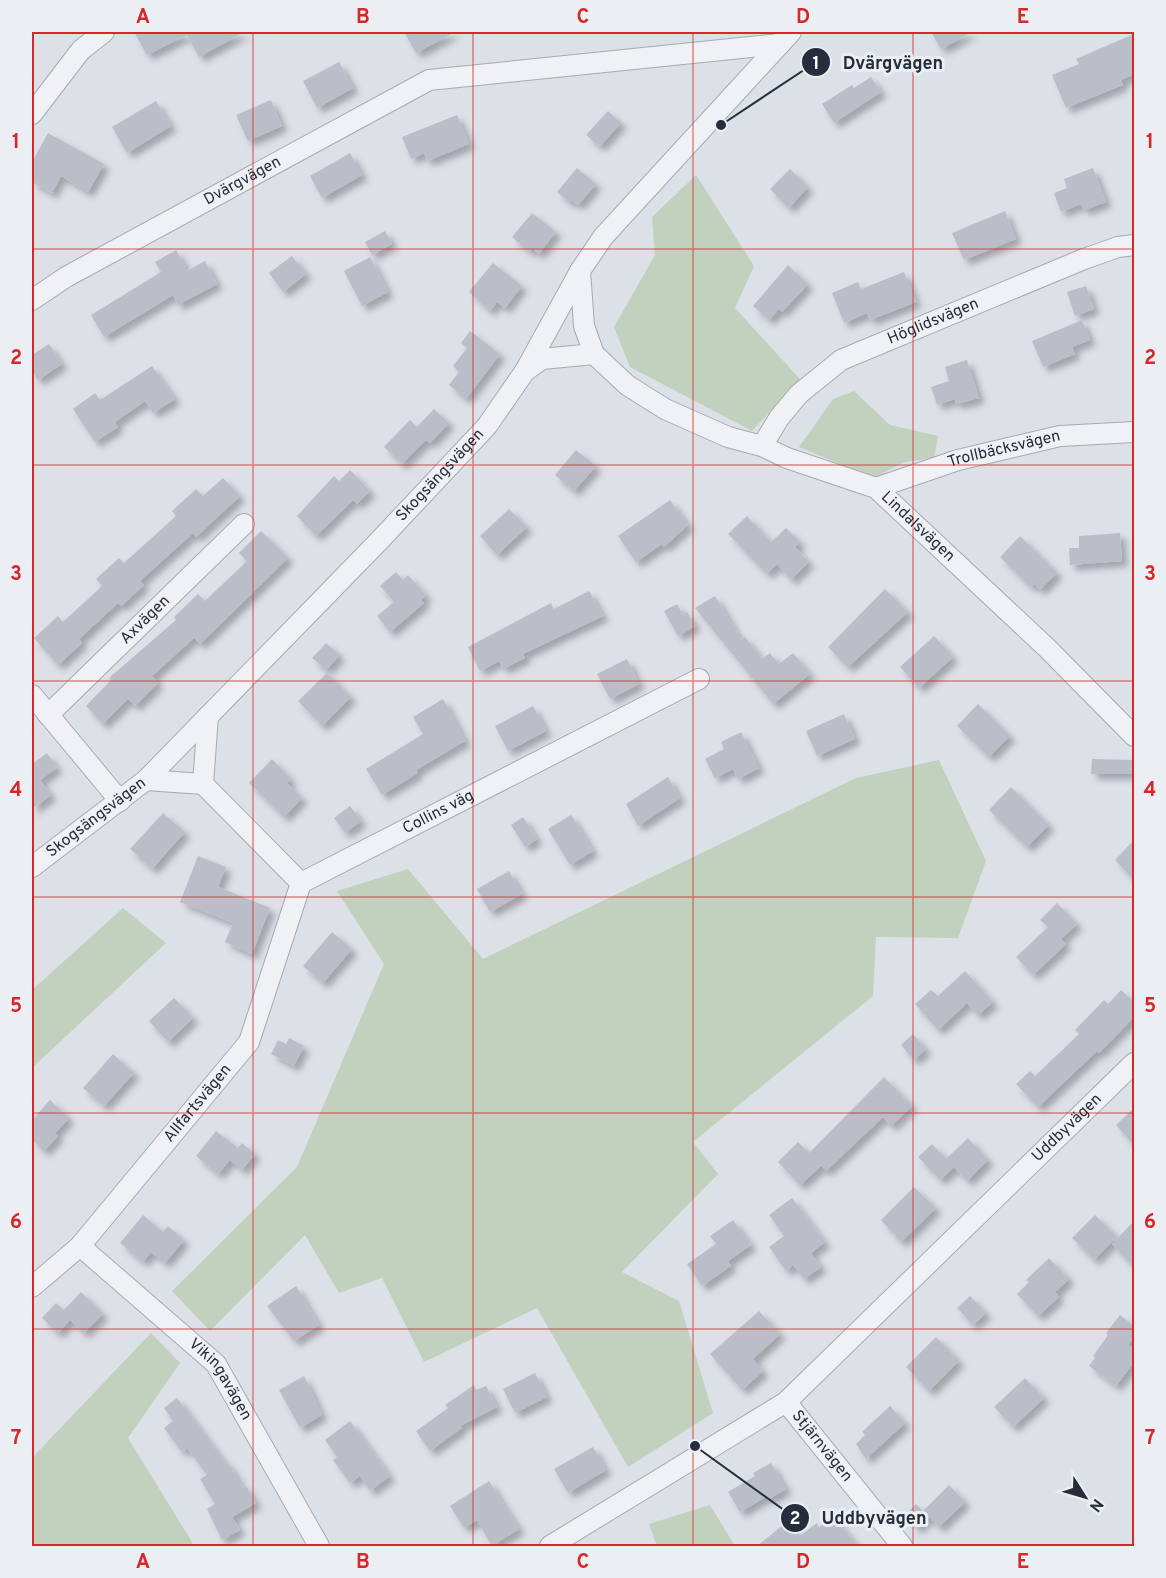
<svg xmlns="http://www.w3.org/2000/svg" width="1166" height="1578" font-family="Overpass,sans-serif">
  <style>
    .green { fill: #c1d1bd }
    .building { fill: #b9bec9; filter: url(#shadow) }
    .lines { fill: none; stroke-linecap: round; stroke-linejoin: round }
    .street-casing { stroke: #a5aab4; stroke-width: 22 }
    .street { stroke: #eff1f5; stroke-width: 20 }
    .grid { fill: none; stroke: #d62828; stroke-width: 1.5; stroke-opacity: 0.55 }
    .labels { text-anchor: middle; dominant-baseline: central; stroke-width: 6; stroke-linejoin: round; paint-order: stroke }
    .street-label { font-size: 16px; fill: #262d3d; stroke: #ebeff4 }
    .leader { fill: none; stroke: #262d3d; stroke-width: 2 }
    .callout-dot { fill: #262d3d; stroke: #ebeff4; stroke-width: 2 }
    .mark-label { font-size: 18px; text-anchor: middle; font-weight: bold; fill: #fff }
    .callout-label { font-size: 18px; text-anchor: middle; font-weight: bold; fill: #262d3d; stroke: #ebeff4; stroke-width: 6; stroke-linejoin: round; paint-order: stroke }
    .neatline { fill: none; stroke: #d62828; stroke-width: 2 }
    .grid-label { font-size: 20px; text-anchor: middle; font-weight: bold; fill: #d62828 }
  </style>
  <defs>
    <filter id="shadow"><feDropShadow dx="5.5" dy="5.5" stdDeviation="3" flood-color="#0004"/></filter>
  </defs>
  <rect width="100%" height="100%" fill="#dce0e7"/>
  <!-- green -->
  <path class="green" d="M696,175L754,266L735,308L800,379L752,431L630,367L614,327L655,255L652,217Z
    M854,391L890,425L938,436L934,458L904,462L874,478L799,447L833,399Z
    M939,760L986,861L958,938L876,937L873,996L693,1142L718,1174L622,1272L679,1301L713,1413L628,1467L537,1308L424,1362L382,1278L339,1293L305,1235L210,1331L172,1291L297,1167L384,964L337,891L408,869L483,959L856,778Z
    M123,908L166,943L32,1068V990Z
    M151,1333L180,1363L128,1438L192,1542L191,1546H32V1458Z
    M710,1505L735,1546H657L649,1524Z"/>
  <!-- building -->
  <path class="building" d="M134,32H244L199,57L187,35L147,55Z
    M404,32H455L416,53Z
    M931,32H972L941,49Z
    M1134,34V74L1121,80L1123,85L1066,108L1052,75L1079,64L1076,59Z
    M339,62L353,88L317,108L303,81Z
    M871,77L881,92L834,123L822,104L852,85L854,88Z
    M271,100L282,126L248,141L236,115Z
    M156,101L171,126L127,153L112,127Z
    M608,111L621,123L600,146L586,135Z
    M457,115L469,144L427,161L424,153L411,159L402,137Z
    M48,133L104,164L88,192L61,176L52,193L32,182V162Z
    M350,153L362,175L322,198L310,176Z
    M577,168L596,184L578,205L572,200L569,202L557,192Z
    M1093,168L1106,202L1084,210L1081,204L1061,212L1054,193L1067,188L1064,179Z
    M790,169L808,187L789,208L770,189Z
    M1005,211L1016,239L964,260L952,233Z
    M532,213L556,232L539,254L532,248L530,252L512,237Z
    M385,231L392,244L372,255L365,242Z
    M176,250L187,271L205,261L217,284L178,305L173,295L104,337L91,315L161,272L155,262Z
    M292,256L306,274L283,292L269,273Z
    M370,257L388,292L362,306L344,271Z
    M493,263L522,286L505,308L497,302L490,311L469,292Z
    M788,265L808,284L782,312L779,309L769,320L753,306Z
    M904,272L916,302L870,320L867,313L844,323L832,293L858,282L861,289Z
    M1086,286L1094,309L1075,316L1067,292Z
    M1082,320L1090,340L1072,347L1075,354L1043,367L1032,341Z
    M470,331L500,354L466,399L449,385L459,372L453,366L467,348L461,343Z
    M49,344L62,364L38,380L32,371V355Z
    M967,360L979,398L956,404L955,399L937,405L931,387L949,381L945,367Z
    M152,366L175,399L153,413L145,401L115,422L118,427L95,442L73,409L95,393L100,400Z
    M434,409L449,423L430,443L426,440L402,464L384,447L410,420L417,427Z
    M576,450L596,466L574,491L555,475Z
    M350,470L370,491L357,504L353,500L316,536L297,516L334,476L339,481Z
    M223,478L240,496L196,537L193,533L140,581L144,585L121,606L118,603L79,639L82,643L58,665L34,638L58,616L63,622L102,586L96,579L119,558L124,563L176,516L172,511L196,489L203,496Z
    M670,500L688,525L664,547L662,544L636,562L618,536Z
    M509,509L527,527L497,555L480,536Z
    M747,516L771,542L786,528L800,542L795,547L809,562L791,580L777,564L767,574L728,534Z
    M261,531L288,558L200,644L194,638L152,676L158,683L135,706L128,699L103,724L86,706L111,680L109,678L176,620L174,617L198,594L205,601L247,561L239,553Z
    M1120,533L1122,561L1070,565L1069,548H1079V536Z
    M1020,536L1057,573L1040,590L1034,584L1031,587L1000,557Z
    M396,572L403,580L408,575L426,595L421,600L424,603L390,632L377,616L394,602L380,586Z
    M885,589L908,612L848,667L828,647Z
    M589,591L603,616L523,654L525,658L503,669L499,661L480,671L468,647L551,603L554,609Z
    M715,596L741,640L745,637L762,659L770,653L779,664L793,653L810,674L773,704L695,608Z
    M677,604L683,615L687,612L695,626L678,636L664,611Z
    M934,636L953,657L919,688L900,667Z
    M326,643L340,655L326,670L312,658Z
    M627,659L639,684L610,699L597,674Z
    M327,673L351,697L322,726L298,701Z
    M443,699L465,741L416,770L418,773L382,795L366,769L423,734L413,717Z
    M978,704L1010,736L989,757L957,726Z
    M533,706L546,731L508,751L495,726Z
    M844,714L855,739L817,756L806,731Z
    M741,732L759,768L738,779L733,769L715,778L705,759L724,749L721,742Z
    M47,753L57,768L40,780L51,795L32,809V764Z
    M272,759L291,779L287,783L302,798L284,817L249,783Z
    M1092,759L1134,760V774H1091Z
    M668,777L680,798L638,826L626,804Z
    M1011,787L1049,825L1027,847L989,810Z
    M350,806L361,821L345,833L334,818Z
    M163,813L185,832L152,869L130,849Z
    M571,815L593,851L570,865L548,829Z
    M523,817L537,839L525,847L511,825Z
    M1134,840V880L1115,860Z
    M198,856L226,867L218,887L270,908L252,954L225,942L233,923L180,902Z
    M509,871L522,894L490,912L477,889Z
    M1057,903L1077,924L1061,939L1066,944L1033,975L1016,957L1048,927L1040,920Z
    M332,932L352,949L323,983L303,966Z
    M965,971L993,1002L978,1015L967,1003L938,1030L915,1004L931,990L938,996Z
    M1121,990L1134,1002V1017L1099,1053L1097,1051L1038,1107L1016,1084L1030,1071L1035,1076L1079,1034L1075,1030L1104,1000L1108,1004Z
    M174,998L193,1018L168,1042L149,1021Z
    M913,1034L926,1049L914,1060L901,1045Z
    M289,1038L304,1046L294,1066L271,1054L278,1040L286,1044Z
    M113,1054L134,1073L104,1106L83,1088Z
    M884,1077L912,1106L891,1126L883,1117L826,1171L821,1166L800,1185L778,1162L798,1142L809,1153Z
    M50,1100L69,1118L55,1133L58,1136L44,1151L32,1139V1120Z
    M1134,1108V1145L1116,1125Z
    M216,1131L238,1148L242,1143L255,1154L242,1170L230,1160L218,1174L196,1156Z
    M968,1138L988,1160L967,1181L952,1165L954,1167L940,1180L918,1157L932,1144L946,1159Z
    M914,1187L936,1208L901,1242L881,1220Z
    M792,1198L825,1242L811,1253L821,1267L804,1279L793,1265L786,1271L769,1247L784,1236L769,1215Z
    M143,1215L163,1232L168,1226L184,1240L165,1263L151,1252L143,1262L120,1243Z
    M1095,1215L1117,1237L1094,1260L1072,1238Z
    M733,1220L751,1245L728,1261L731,1266L702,1286L687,1264L716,1244L710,1236Z
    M1134,1221V1267L1112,1244Z
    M1049,1258L1069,1279L1055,1292L1059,1297L1038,1316L1017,1294L1029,1282L1026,1280Z
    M296,1286L319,1325L294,1341L267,1306Z
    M81,1292L103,1314L84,1333L70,1320L58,1333L42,1318L56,1303L64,1310Z
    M970,1296L986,1313L973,1325L957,1308Z
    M759,1311L780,1334L753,1359L763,1371L742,1390L710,1354Z
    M1120,1315L1134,1326V1337L1128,1345L1134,1350V1362L1116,1386L1089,1366L1095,1358L1093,1356L1108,1335L1106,1333Z
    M936,1337L959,1361L929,1391L906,1367Z
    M535,1373L547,1397L515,1413L503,1389Z
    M304,1376L322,1415L300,1428L279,1390Z
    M1025,1378L1044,1398L1013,1427L994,1407Z
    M474,1385L476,1390L486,1386L497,1407L460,1426L462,1428L430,1451L416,1431L448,1408L445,1405Z
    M177,1398L226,1464L228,1463L243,1488L246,1486L256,1503L232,1517L240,1530L222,1540L207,1509L215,1504L200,1479L207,1475L187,1448L182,1452L164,1428L173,1421L164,1408Z
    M890,1406L905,1423L866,1459L856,1444L865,1435L862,1432Z
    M350,1421L390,1476L370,1491L360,1476L350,1483L333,1460L337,1457L325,1440Z
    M593,1447L606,1470L568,1493L554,1469Z
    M771,1463L786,1489L769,1499L767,1496L740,1512L728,1492L755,1476L753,1473Z
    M489,1481L519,1529L492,1546L477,1520L464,1528L450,1506Z
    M949,1485L965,1502L939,1527L923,1511L929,1517L917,1529L905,1515L916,1504L923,1511Z
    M833,1516L858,1546H757L788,1521L800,1536L817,1523L819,1527Z"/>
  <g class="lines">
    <!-- street casing -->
    <g class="street-casing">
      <g id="street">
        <path d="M32,114L81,50L104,32"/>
        <path id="s1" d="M580,271L584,326L594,354L627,385L665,409L728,437L762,446L787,458L876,488L1047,648L1134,736"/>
        <path id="s2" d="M32,300L66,277L429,80L780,44"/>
        <path d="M525,371L542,359L594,354"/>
        <path id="s3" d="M762,446L779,418L799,394L841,360L1084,259L1118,247L1134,245"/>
        <path id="s4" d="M876,488L958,460L1060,436L1134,432"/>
        <path d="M32,695L120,801"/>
        <path id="s5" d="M48,715L244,524"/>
        <path id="s6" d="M208,716L203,784L301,883L699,679"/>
        <path d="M146,780L203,784"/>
        <path id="s7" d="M32,867L146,780L378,542L487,426L525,371L580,271L603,237L791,32"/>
        <path id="s8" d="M80,1246L216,1364L319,1546"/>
        <path id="s9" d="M32,1287L80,1246L249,1042L301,883"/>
        <path id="s10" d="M786,1402L902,1546"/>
        <path id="s11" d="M550,1546L786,1402L1134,1063"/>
      </g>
    </g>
    <!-- street -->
    <use href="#street" class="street"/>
  </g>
  <!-- grid -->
  <path class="grid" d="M253,32V1546M473,32V1546M693,32V1546M913,32V1546M32,249H1134M32,465H1134M32,681H1134M32,897H1134M32,1113H1134M32,1329H1134"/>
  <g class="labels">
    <!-- street labels -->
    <g class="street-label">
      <text stroke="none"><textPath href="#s2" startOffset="242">Dvärgvägen</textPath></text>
      <text stroke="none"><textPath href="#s3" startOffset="218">Höglidsvägen</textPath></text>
      <text stroke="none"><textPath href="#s4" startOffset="134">Trollbäcksvägen</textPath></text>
      <text stroke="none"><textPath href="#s7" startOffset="567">Skogsängsvägen</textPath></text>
      <text stroke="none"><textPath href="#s1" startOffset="458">Lindalsvägen</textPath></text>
      <text stroke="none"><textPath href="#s5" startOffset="136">Axvägen</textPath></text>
      <text stroke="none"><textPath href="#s6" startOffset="362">Collins väg</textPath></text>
      <text stroke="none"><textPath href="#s7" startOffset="81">Skogsängsvägen</textPath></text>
      <text stroke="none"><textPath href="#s9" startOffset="248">Allfartsvägen</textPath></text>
      <text stroke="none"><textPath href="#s11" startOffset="669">Uddbyvägen</textPath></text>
      <text stroke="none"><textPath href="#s8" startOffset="195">Vikingavägen</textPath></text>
      <text stroke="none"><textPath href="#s10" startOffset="57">Stjärnvägen</textPath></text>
    </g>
  </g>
  <!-- callouts -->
  <path class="leader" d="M721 125L816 62M695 1446L795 1518"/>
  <g class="callout-dot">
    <circle cx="721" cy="125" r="6"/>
    <circle cx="695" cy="1446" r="6"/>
    <circle cx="816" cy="62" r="15"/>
    <circle cx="795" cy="1518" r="15"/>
  </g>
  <g class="mark-label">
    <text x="816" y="69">1</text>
    <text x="795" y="1524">2</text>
  </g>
  <g class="callout-label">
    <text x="893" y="69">Dvärgvägen</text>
    <text x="874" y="1524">Uddbyvägen</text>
  </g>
  <!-- border -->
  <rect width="1166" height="1578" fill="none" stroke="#ebeff4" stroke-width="66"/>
  <!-- north arrow -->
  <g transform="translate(1085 1497) rotate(127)" stroke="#ebeff4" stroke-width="4.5" paint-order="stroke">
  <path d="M0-4.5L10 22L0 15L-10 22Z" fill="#262d3d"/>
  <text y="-9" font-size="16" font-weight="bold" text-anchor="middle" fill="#262d3d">N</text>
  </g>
  <rect x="33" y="33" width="1100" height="1512" class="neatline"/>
  <g class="grid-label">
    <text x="143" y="23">A</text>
    <text x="363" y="23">B</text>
    <text x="583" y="23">C</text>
    <text x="803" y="23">D</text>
    <text x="1023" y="23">E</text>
    <text x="16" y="148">1</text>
    <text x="1150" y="148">1</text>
    <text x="16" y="364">2</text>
    <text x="1150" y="364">2</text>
    <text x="16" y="580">3</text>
    <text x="1150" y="580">3</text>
    <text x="16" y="796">4</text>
    <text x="1150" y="796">4</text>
    <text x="16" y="1012">5</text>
    <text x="1150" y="1012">5</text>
    <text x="16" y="1228">6</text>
    <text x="1150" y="1228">6</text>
    <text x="16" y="1444">7</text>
    <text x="1150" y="1444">7</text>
    <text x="143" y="1568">A</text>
    <text x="363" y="1568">B</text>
    <text x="583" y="1568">C</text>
    <text x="803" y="1568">D</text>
    <text x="1023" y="1568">E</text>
  </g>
</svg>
